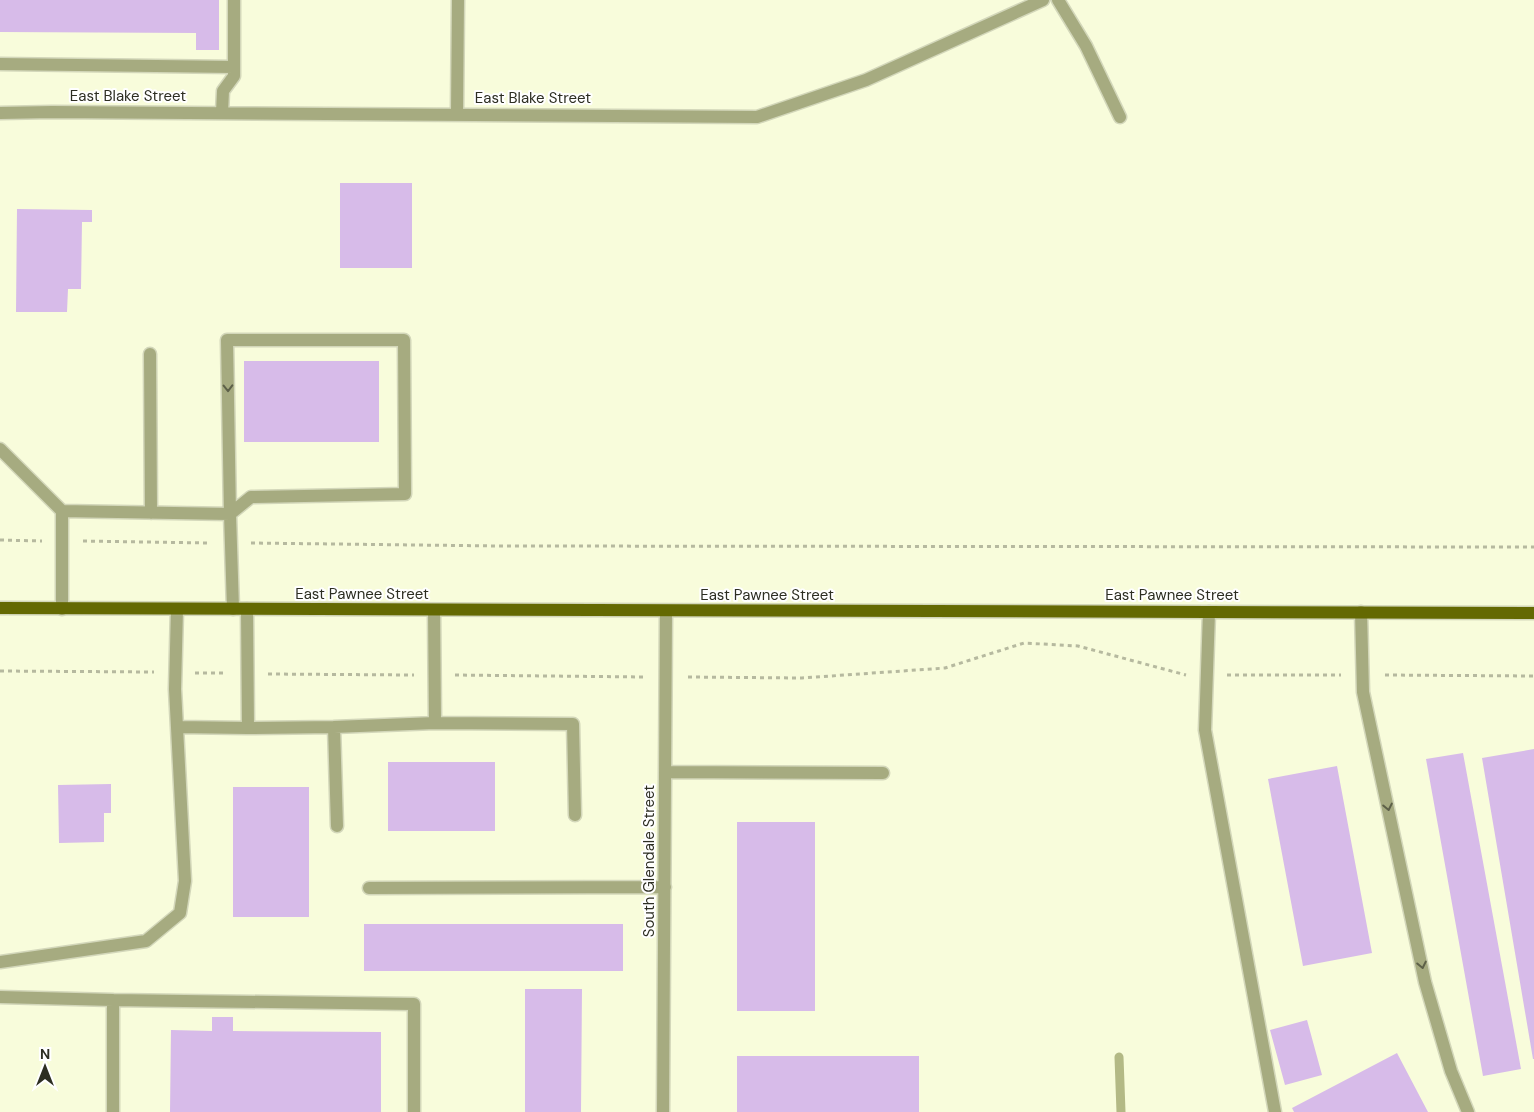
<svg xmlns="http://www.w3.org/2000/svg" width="1534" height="1112" font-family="'DM Sans',sans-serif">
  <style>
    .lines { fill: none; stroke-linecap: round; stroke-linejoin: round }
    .stream { stroke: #b3b985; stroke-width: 9 }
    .building { fill: #d7bbe9 }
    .minor-casing { stroke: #d3d7ba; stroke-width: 15 }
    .major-casing { stroke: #d3d7ba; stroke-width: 15 }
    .path { stroke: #b6b99f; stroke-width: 3; stroke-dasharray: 4 4; stroke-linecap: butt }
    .minor { stroke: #a6ab80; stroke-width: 12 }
    .major { stroke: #646902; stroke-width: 12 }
    .oneway { stroke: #5d6048 }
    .labels { text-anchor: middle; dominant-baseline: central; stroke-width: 4; stroke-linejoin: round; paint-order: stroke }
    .street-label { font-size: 15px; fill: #2d2e22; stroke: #fff }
  </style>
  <rect width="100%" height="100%" fill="#f8fcdb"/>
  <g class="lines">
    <!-- stream -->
    <path class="stream" d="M1119,1057L1121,1112"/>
  </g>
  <!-- building -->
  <path class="building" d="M0,0H219V50H196V33L0,32Z
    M340,183H412V268H340Z
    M17,209L92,210V222H82L81,289H68L67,312H16Z
    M244,361H379V442H244Z
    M1534,749V1059H1533L1482,758Z
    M1463,753L1521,1069L1483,1076L1426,759Z
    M388,762H495V831H388Z
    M1337,766L1372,953L1303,966L1268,779Z
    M111,784V813H104V842L59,843L58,785Z
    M233,787H309V917H233Z
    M737,822H815V1011H737Z
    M364,924H623V971H364Z
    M525,989H582L581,1112H525Z
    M212,1017H233V1031L381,1032V1112H170L171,1030L212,1031Z
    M1307,1020L1322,1075L1285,1085L1270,1030Z
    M1397,1053L1428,1112H1294L1292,1108Z
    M737,1056H919V1112H737Z"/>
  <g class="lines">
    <!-- minor casing -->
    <g class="minor-casing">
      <path id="minor" d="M1058,0L1086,46L1120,117
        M0,64L234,67
        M0,113L52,112L757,117L866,80L1043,0
        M222,113L223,91L234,76V0
        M457,114L458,0
        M150,354L151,513
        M0,449L62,511L230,514L251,497L405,494L404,340H227L230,514L233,609
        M62,511V609
        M1209,612L1205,730L1275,1112
        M1361,612L1363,692L1425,982L1451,1071L1468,1112
        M435,723L573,724L575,815
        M177,727L248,728L247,609
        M248,728L334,727
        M665,772L883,773
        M337,826L334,727L435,723L434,610
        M369,888L665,887
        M0,962L146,941L180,913L185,881L175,689L177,609
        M0,997L113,1000V1112
        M113,1000L414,1004V1112
        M663,1112L666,611"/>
    </g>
    <!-- major casing -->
    <g class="major-casing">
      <path id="major" d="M0,608L1534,613"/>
    </g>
    <!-- path -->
    <path class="path" d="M0,540L42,541
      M83,541L209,543
      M251,543L499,546L1534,547
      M0,671L154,672
      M195,673H226
      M268,674L414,675
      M455,675L644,677
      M1227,675H1341
      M1385,675L1534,676
      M688,677L802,678L945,668L1024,643L1078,646L1186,675"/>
    <!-- minor -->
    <use href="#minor" class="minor"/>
    <!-- major -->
    <use href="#major" class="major"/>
  </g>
  <!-- one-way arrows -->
  <defs><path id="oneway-chevron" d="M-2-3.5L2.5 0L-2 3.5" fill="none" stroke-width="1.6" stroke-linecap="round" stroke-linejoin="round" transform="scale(1.25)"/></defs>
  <g class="oneway">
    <use href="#oneway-chevron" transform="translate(228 388) rotate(89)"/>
    <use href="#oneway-chevron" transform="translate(1388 807) rotate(78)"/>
    <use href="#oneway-chevron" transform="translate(1422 965) rotate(78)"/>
  </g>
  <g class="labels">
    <!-- street labels -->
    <g class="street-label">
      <text x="128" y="96">East Blake Street</text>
      <text x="533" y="98">East Blake Street</text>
      <text x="362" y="594">East Pawnee Street</text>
      <text x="767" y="595">East Pawnee Street</text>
      <text x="1172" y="595">East Pawnee Street</text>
      <text transform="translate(649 861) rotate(-90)">South Glendale Street</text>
    </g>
  </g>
  <!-- north arrow -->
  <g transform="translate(45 1067)" stroke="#ffffff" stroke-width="4" paint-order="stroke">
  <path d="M0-4L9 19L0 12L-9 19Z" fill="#2d2e22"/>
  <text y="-8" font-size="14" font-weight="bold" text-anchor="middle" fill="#2d2e22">N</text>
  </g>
</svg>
